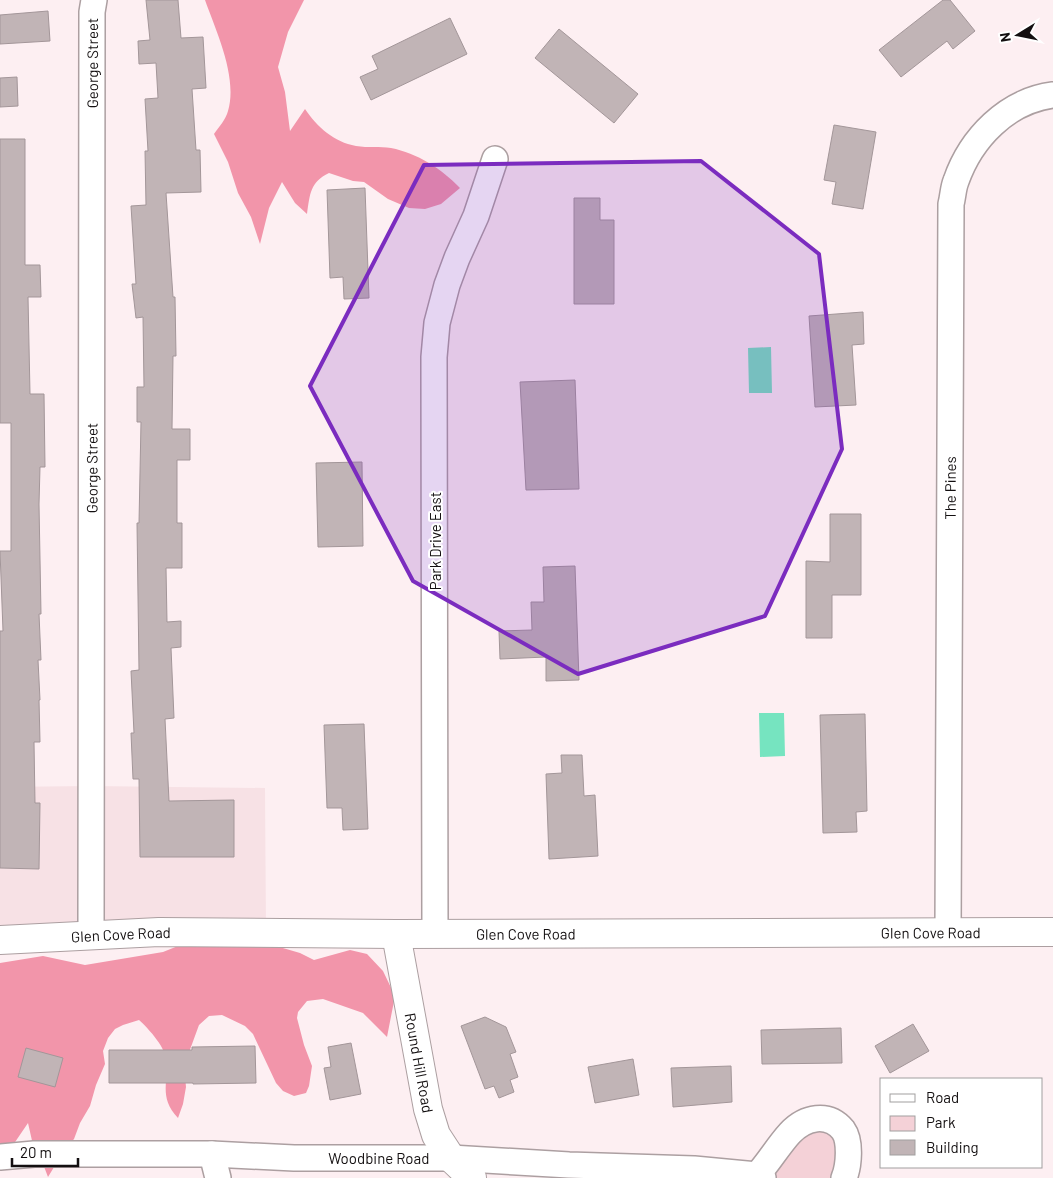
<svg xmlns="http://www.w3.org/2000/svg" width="1053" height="1178" font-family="Barlow,sans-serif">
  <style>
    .built { fill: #f7e1e5 }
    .green { fill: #f4d1d7 }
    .forest { fill: #f295aa }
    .water { fill: #76e4c0 }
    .building { fill: #c1b4b6; stroke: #a39699 }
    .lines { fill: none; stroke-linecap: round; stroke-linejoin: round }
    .street-casing { stroke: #ac9fa1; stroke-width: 28 }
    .secondary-casing { stroke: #ac9fa1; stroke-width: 30 }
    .primary-casing { stroke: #ac9fa1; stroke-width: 30 }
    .street { stroke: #fff; stroke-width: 25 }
    .secondary { stroke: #fff; stroke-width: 28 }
    .primary { stroke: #fff; stroke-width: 28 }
    .marked { fill: #7b2cbf; fill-opacity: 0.2; stroke: #7b2cbf; stroke-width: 4; stroke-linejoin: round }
    .labels { text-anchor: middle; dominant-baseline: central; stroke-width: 4; stroke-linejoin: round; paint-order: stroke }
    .street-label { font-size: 15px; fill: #130f10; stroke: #fff }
  </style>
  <rect width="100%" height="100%" fill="#fdeff2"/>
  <!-- built -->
  <path class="built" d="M91,786L265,788L266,933L0,940V787Z"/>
  <!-- green -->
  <path class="green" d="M837,1123L844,1178H763L790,1132Z"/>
  <!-- forest -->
  <path class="forest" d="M205,0H304L288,32L278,67L285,92L290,131L305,109C317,127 334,142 356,146C368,148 380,146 391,148C417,153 442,169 460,188L441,204L425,209L409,208L388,199L364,182L353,181L329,173C310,182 310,194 307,214L295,203L282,182L269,208L260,244L251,217L238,193L228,162L214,134C219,127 226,119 228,111C238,77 216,31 205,0Z
    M188,942L276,946L300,953L314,960L350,950L367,954L383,971L395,996L387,1037L363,1013L323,999L307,1001L298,1012L297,1018L304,1045L312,1066L309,1086L306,1093L294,1096L283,1091L276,1083L253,1034L245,1026L222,1015L209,1016L199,1025L184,1066L186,1087L183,1104L178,1118C160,1099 167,1085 167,1063C167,1049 149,1029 139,1020L123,1025L115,1029L108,1038L103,1051L105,1064L96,1085L90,1106L80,1123L74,1139L65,1149L48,1177L40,1156L33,1145L28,1123L11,1148H0V963L43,956L85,965L163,952Z"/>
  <!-- water -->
  <path class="water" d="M771,347L772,393H749L748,348Z
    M759,713H784L785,756L760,757Z"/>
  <!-- building -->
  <path class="building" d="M146,0H178L181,38L203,37L206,88L192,89L196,150H200L201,192L166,193L173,297H175L176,356H173L172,429H190V460H177V523H182V568H166L167,622L181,621V647L171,648L174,718L165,719L169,801L234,800V857H140L139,779H133L131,733H134L131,671L139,670L137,523H139L141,422H137V387H144L143,317L136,318L132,284H136L131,206L146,205L145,151H148L145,99L158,98L156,63L139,64L138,41L150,40Z
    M943,0H950L975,31L953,49L947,41L901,77L879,50Z
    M48,11L50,41L0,44V15Z
    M450,18L467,54L371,100L360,77L378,69L372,56Z
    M559,29L638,94L614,123L535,58Z
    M17,77L18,106L0,107V78Z
    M834,125L876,132L863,209L832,204L836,182L824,180Z
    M0,139H25V265H40L41,297H28L30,394H44L45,467H40L39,504L41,614H39L41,660H38L40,700H39L40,742H34L35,803H40L39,869L0,868V631H3L0,551H11V423H0Z
    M365,188L369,298L344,299L343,277L330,278L327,190Z
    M574,198H600V220H614V304H574Z
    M863,312L864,344L852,345L856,405L815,407L809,316Z
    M575,380L579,489L526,490L520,382Z
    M362,462L363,546L318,547L316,463Z
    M830,514H861V595H832V638H806V561L830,562Z
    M575,566L579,680L546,681V657L500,659L499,631L532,630L531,602H544L543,567Z
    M865,714L867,811L856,812L857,832L823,833L820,715Z
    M364,724L368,829L343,830L342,808H327L324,725Z
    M561,755H582L584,796L595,795L598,856L549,859L546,774L562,773Z
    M485,1017L506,1027L516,1052L510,1054L518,1077L510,1080L514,1092L499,1098L494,1086L485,1089L461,1026Z
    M913,1024L929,1051L890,1073L875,1046Z
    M841,1028L842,1063L762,1064L761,1030Z
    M351,1043L361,1094L330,1100L324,1068L331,1067L328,1047Z
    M255,1046L256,1083L193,1084V1083H109V1050H192V1047Z
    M26,1048L63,1058L55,1087L18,1077Z
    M633,1059L639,1095L595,1103L588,1067Z
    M731,1066L732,1102L673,1107L671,1068Z"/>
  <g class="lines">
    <!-- street casing -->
    <g class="street-casing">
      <g id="street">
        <path id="s1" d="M948,932L951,204C953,197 953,188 956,181C971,138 1007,101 1053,95"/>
        <path d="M435,933L434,357L437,323L447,285L457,258L476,216L495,159"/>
        <path id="s2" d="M91,934L92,12L94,0"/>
        <path d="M212,1154L218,1178"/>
        <path id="s3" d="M0,1157L34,1154H212L294,1158H451L569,1165L694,1169L757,1175L763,1178"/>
        <path d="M757,1175C769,1162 778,1146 790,1133C805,1117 828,1112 843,1130C851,1141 849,1166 844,1178"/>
      </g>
    </g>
    <!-- secondary casing -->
    <g class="secondary-casing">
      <g id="secondary">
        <path id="s4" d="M396,934L428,1109L436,1135L451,1158L472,1178"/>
      </g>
    </g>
    <!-- primary casing -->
    <g class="primary-casing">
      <g id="primary">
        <path id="s5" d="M0,940L159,932L396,934L1053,932"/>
      </g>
    </g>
    <!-- street -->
    <use href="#street" class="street"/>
    <!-- secondary -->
    <use href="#secondary" class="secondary"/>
    <!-- primary -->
    <use href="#primary" class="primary"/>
  </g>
  <!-- marked area -->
  <path class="marked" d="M701,161L819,254L842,449L765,616L578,674L413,581L310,386L424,165Z"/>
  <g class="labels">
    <!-- street labels -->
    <g class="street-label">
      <text stroke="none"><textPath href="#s2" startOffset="871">George Street</textPath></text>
      <text stroke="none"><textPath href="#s2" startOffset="466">George Street</textPath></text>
      <text stroke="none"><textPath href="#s1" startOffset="444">The Pines</textPath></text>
      <text transform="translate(435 541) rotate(-90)">Park Drive East</text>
      <text stroke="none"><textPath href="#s5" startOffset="931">Glen Cove Road</textPath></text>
      <text stroke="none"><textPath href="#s5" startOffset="526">Glen Cove Road</textPath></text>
      <text stroke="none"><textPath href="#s5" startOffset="121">Glen Cove Road</textPath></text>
      <text stroke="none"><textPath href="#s4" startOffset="131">Round Hill Road</textPath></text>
      <text stroke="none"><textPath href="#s3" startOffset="379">Woodbine Road</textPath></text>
    </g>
  </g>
  <!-- legend -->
  <rect x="880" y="1078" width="162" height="90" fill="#ffffff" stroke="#a19f9f"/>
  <rect x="890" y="1094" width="25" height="8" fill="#ffffff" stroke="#a19f9f"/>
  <text x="926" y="1103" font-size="15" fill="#130f10">Road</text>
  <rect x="890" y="1116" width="25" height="15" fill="#f4d1d7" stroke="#a19f9f"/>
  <text x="926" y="1128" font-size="15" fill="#130f10">Park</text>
  <rect x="890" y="1140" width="25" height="15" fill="#c1b4b6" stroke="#a19f9f"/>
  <text x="926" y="1153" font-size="15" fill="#130f10">Building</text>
  <!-- north arrow -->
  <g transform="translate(1018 35) rotate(260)" stroke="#ffffff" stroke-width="4" paint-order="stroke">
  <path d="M0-4L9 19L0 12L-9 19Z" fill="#130f10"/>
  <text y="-8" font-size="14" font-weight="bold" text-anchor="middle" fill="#130f10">N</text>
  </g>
  <!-- scale -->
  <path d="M12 1158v8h66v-8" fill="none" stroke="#130f10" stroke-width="2.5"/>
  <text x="20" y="1158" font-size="15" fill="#130f10" stroke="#ffffff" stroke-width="4" paint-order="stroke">20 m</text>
</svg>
